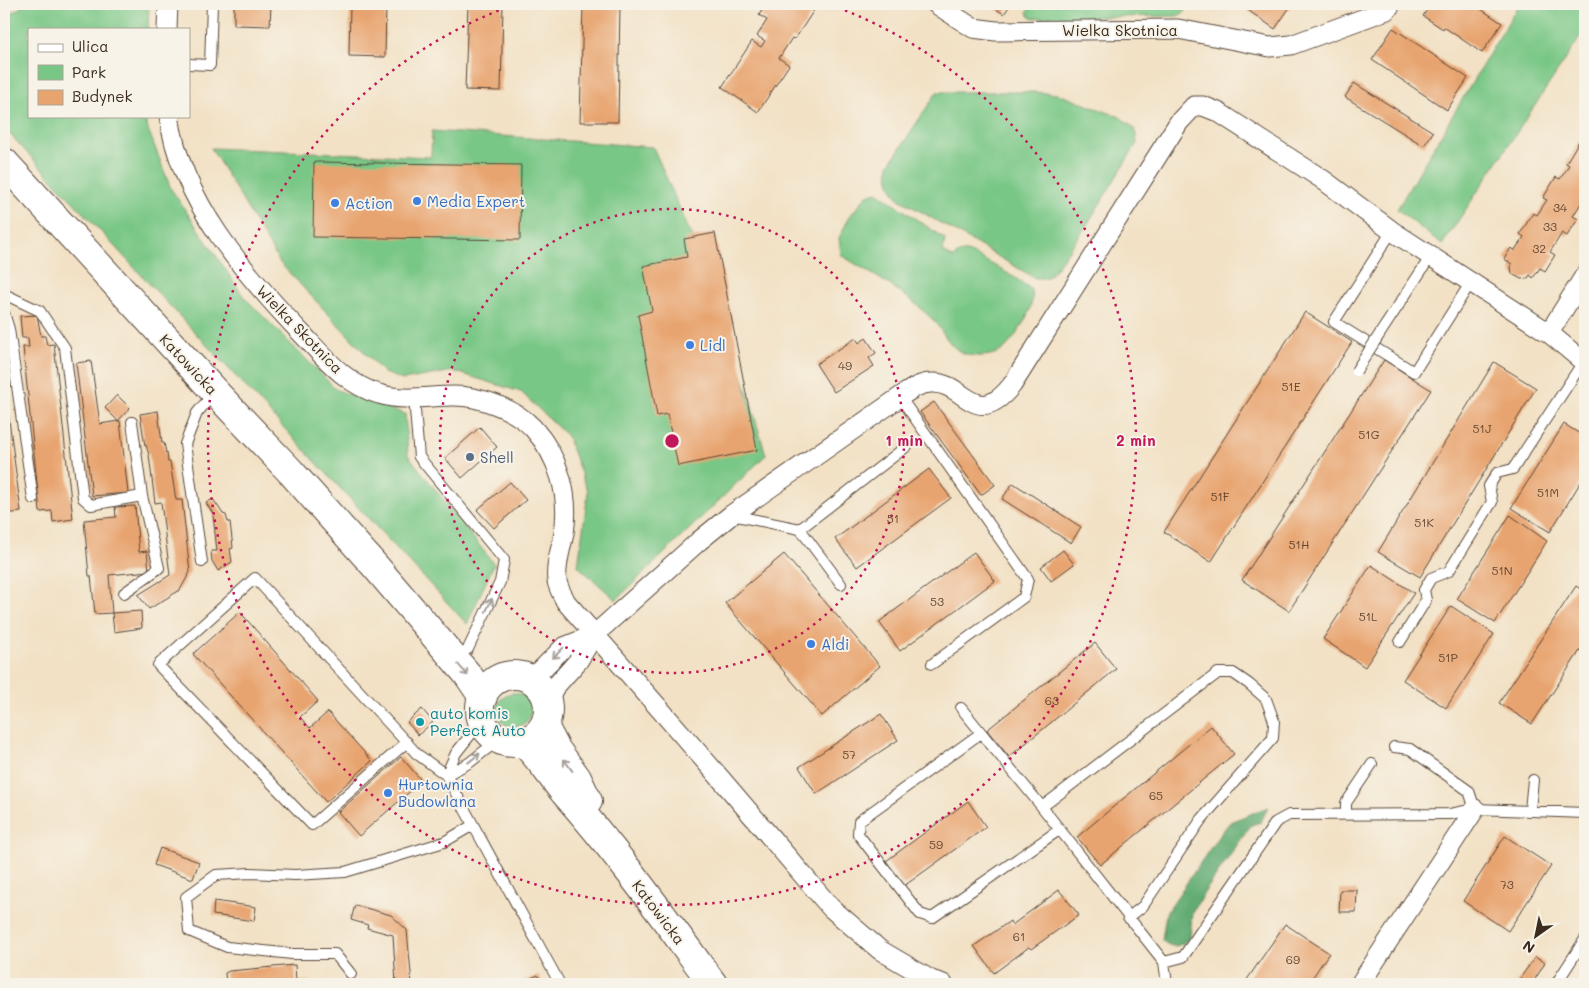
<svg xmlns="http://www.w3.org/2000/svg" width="1589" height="988" font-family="Mali,sans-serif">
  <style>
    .green { fill: #79c786; stroke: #5a7852 }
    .forest { fill: #62ac73; stroke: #4e6b48 }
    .building { fill: #e8a46f }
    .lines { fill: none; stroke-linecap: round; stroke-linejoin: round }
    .lane-casing { stroke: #564537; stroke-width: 12 }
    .street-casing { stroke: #564537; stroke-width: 21 }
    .primary-casing { stroke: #564537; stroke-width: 30 }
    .lane { stroke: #fff; stroke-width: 10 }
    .street { stroke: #fff; stroke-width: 19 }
    .primary { stroke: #fff; stroke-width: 28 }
    .lane-bridge-casing { stroke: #564537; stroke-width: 12; stroke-linecap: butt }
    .lane-bridge { stroke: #fff; stroke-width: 10 }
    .oneway { stroke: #a79f9a }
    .ring { fill: none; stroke: #c2185b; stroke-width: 2.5; stroke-dasharray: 2.5 5 }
    .shop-dot { fill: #3f7fe0; stroke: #f7f3e8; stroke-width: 2 }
    .service-dot { fill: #5c6f8a; stroke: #f7f3e8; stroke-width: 2 }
    .culture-dot { fill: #0f9aa8; stroke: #f7f3e8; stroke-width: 2 }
    .labels { text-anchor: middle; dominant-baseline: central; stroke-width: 4; stroke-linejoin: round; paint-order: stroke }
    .number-label { font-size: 12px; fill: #664832 }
    .street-label { font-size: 15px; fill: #3b2a1e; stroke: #f7f3e8 }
    .shop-label { font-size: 15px; fill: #366cbe; stroke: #f7f3e8; text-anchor: start }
    .service-label { font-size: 15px; fill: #4e5e75; stroke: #f7f3e8; text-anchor: start }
    .culture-label { font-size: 15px; fill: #0d838f; stroke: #f7f3e8; text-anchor: start }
    .centre { fill: #c2185b; stroke: #f7f3e8; stroke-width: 2.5 }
    .ring-label { font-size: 15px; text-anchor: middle; font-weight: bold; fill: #c2185b; stroke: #f7f3e8; stroke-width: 4; stroke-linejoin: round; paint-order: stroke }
  </style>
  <rect width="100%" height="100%" fill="#f7f3e8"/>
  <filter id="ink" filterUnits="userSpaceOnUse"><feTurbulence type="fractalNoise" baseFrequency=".02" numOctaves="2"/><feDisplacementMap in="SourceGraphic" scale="10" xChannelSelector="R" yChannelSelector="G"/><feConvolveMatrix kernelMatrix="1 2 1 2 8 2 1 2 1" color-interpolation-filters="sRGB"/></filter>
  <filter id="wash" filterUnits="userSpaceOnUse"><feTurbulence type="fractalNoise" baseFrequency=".0096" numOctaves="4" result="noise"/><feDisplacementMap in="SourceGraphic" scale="20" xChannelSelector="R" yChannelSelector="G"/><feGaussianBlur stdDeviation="1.12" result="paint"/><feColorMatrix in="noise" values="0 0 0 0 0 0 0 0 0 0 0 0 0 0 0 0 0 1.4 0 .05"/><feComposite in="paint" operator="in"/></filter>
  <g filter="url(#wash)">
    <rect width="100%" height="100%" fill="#f2e1c5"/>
    <!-- green -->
    <path class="green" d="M25,4H149L148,29H29V116H146V124L171,189L244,297L337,390L405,414L408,455L494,564L467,624L4,128V19Z
      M1032,4H1191L1184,13L1177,16L1031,18L1027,12Z
      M1519,4H1585V30L1442,245L1397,209Z
      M937,92H1034L1058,94L1120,117L1135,129L1137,143L1085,228L1053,272L1047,278H1035L899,199C890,186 887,181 889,165Z
      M432,131L653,147L720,301L766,455L616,600L578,566L588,492L567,436L521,392L453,371L403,380L384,373L280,263L211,148L431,157Z
      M877,192L945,239L943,252L953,258C957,255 961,251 966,252C973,252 1028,284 1031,290C1039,303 1013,344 1001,351C994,355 986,356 979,356C950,356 948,335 931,318C906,292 871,274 841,255L839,238L850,216L867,195Z
      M497 710a17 17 0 1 1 34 0a17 17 0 1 1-34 0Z"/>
    <!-- forest -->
    <path class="forest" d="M1268,807L1261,822L1251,825L1202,896L1192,913L1190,939C1179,946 1172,950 1162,940L1166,913L1218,837L1230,822Z"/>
    <g id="blocks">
      <!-- building -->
      <path class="building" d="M234,4H271L270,26L234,25Z
        M350,4H386L385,57L349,56Z
        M468,4H503L501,91L465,90Z
        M583,4H620L618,122H580Z
        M766,4H818L795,39L792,38L779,58L789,65L758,112L722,87L752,41L761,47L765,41L757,36L767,20L759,15Z
        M988,4H1011L1004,14Z
        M1239,4H1292L1275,29Z
        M1431,4H1473L1502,23L1482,53L1444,27L1443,29L1423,16Z
        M1393,28L1468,78L1447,110L1372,60Z
        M1354,83L1433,132L1424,146L1345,97Z
        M1585,140V197L1573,216L1578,219L1567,236L1562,233L1550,252L1555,255L1545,271L1540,268L1533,278L1530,275L1528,278L1521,279L1512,274L1511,267L1512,264L1504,259L1511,248L1514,251L1524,237L1520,234L1533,213L1537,215L1547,200L1543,198L1556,177L1560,179L1565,172L1569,165L1566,163L1579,141L1583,143Z
        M314,162L521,165L520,240L313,237Z
        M715,233L757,450L678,466L667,414L657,416L638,315L652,311L643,266L687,257L684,239Z
        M1305,312L1352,342L1211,562L1164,532Z
        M37,315L41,336H45L47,345L54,344L73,519L53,522L52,511L40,512L23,347H29L28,338H22L20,316Z
        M856,338L859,343L866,338L876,353L869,358L874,366L834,392L816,364Z
        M1384,360L1431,390L1289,611L1242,580Z
        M91,361L100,424L118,421L105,408L117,395L130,408L118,421H120L128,493L92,496L76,363Z
        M1494,362L1536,388L1420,577L1378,552Z
        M4,381L21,512L5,514L4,507Z
        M934,402L995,485L981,495L920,412Z
        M158,411L162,443H164L166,453L167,452L168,462H170L176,500H182L190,572L180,590L149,609L138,595L170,575L161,502L155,503L149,455L146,445L145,446L140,414Z
        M1564,424L1585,437V475L1550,532L1511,508Z
        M480,427L497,447L462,478L445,458Z
        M929,469L951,498L857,567L835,539Z
        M510,482L526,500L494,528L477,510Z
        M1013,483L1081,527L1071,543L1002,499Z
        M213,499L223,514L226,515L228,522H230L233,548L230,549L232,562L218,571L212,561L211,551H217L213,515H214L206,503Z
        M135,506L139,552L147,551L149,571L109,575L112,613L95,614L91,576H89L84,520L116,517L115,507Z
        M1510,515L1547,541L1495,623L1457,599Z
        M1063,550L1074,564L1051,581L1041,567Z
        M974,552L995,581L900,651L879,622Z
        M784,554L880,666L822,716L725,603Z
        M1371,565L1414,593L1365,667L1323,639Z
        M1576,586L1585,592V643L1532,724L1499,703Z
        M1451,606L1494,634L1446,708L1403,680Z
        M141,611L142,628L114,632L112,613Z
        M240,612L318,701L300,717L310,728L328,712L372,761L326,802L193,654Z
        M1095,643L1116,669L1009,757L987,730Z
        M422,709L433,722L418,735L407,722Z
        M881,714L898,740L816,794L799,767Z
        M1211,726L1234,754L1100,865L1077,837Z
        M401,757L422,781L359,836L338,812Z
        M968,801L986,827L904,886L886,861Z
        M1505,836L1551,866L1508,931L1463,901Z
        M160,848L199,862L193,879L154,865Z
        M1059,890L1079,915L1031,949L1029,947L994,973L974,946L1010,921L1012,925Z
        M1340,890H1357L1356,912H1339Z
        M214,901L256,907L254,921L213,915Z
        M355,905L391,915L407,930L412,984H396L393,935L367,928L368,925L351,920Z
        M1285,924L1329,953L1308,984H1244Z
        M1535,957L1545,963L1532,984H1516Z
        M295,965L296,982L308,981L309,984H226L225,973L229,971Z
        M538,975L543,984H517Z"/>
    </g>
  </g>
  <g filter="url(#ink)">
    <use href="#blocks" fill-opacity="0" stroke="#564537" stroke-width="1"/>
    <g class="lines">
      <!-- lane casing -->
      <g class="lane-casing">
        <path id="lane" d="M189,64L210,65L212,4
          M1392,231L1334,322L1414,372L1471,282
          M4,294L40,311L65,348L83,498L91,505L142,496L132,422
          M4,313L9,329L33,499
          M1381,332L1431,256
          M900,397L1028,579L1024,597L932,664
          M414,398L419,457L504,560L500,582L468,649
          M732,515L800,529L841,584
          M800,529L907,446
          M202,562L185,444L197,413L214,393
          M124,593L159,568L142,496
          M1400,642L1426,600L1424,590L1431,578L1449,571L1492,502L1489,486L1497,473L1513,469L1583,362
          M961,708L1042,807L1164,962L1167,984
          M981,733L859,821L858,834L920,914L932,918L1059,830
          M407,742L312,825L158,665L255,578L417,754L446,775L560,984
          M1394,747L1410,749L1469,791L1475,809
          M446,775L456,753L476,728L481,715
          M446,775L469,763L492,745L503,741
          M1042,807L1218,673H1233L1249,684L1266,699L1274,721L1273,738L1201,820L1143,906L1128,918
          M1530,810L1533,780
          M1346,815V803L1372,764
          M1164,962L1183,957L1276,822L1289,815L1450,814L1475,809L1585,813
          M351,974L335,954H292L227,947L189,931L186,897L216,875L250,873L295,875L345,872L444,842L473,825
          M1556,984L1585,939"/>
      </g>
      <!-- street casing -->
      <g class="street-casing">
        <path id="street" d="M936,4L973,28L996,31L1178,29L1270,47L1291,45L1387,10L1391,4
          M167,29L168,4
          M169,116C181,202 245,274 303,335C325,358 347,385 379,394C404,402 429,396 454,396C480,396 515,409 533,428C559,457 570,495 564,533C561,549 555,565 557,581C558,588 563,596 566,602L721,779L831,908L880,950L931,980L943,984
          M1549,333L1585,275
          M525,678L539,672L564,647L594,635
          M547,702L554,688L578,661L594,635L699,541L731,515L900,397C909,391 919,383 931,383C965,381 975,431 1012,385L1179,122L1194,106H1203L1218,112L1322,179L1392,231L1549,333L1585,363
          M1360,984L1475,809"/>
      </g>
      <!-- primary casing -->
      <g class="primary-casing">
        <path id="primary" d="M4,162L215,392L291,472L375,566L468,675L483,697
          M480 709a34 34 0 1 1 68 0a34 34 0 1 1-68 0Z
          M544,726L556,749L577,778L588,801
          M523,742C539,757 550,775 564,792C618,853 665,919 713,984"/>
      </g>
      <!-- lane -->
      <use href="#lane" class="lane"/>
      <!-- street -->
      <use href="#street" class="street"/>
      <!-- primary -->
      <use href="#primary" class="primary"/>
      <!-- lane-bridge casing -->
      <g class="lane-bridge-casing">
        <path id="lane-bridge" d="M1356,371L1381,332"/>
      </g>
      <!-- lane-bridge -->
      <use href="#lane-bridge" class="lane-bridge"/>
    </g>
    <!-- one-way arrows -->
    <defs><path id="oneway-shaft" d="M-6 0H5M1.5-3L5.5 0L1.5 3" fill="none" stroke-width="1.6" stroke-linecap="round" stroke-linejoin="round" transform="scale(1.25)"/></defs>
    <g class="oneway">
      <use href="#oneway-shaft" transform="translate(489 605) rotate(-65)"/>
      <use href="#oneway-shaft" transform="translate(558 653) rotate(135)"/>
      <use href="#oneway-shaft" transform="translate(463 670) rotate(49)"/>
      <use href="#oneway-shaft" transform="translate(474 758) rotate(-38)"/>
      <use href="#oneway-shaft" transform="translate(568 765) rotate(-126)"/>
    </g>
  </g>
  <!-- distance rings -->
  <g class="ring">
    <circle cx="672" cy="441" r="232"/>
    <path d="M831 5A464 464 0 1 1 513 5"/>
  </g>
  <!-- markers -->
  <g class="shop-dot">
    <circle cx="417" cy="201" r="5"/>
    <circle cx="335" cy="203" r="5"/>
    <circle cx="690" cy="345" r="5"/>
    <circle cx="811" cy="644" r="5"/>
    <circle cx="388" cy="793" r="5"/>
  </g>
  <circle class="service-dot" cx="470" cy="457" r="5"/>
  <circle class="culture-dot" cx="420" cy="722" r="5"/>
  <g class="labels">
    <!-- number labels -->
    <g class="number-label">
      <text x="1560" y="207">34</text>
      <text x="1550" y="226">33</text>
      <text x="1539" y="248">32</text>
      <text x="845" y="365">49</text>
      <text x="1291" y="386">51E</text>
      <text x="1482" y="428">51J</text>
      <text x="1369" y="434">51G</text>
      <text x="1548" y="492">51M</text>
      <text x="1220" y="496">51F</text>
      <text x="893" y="518">51</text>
      <text x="1424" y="522">51K</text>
      <text x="1299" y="544">51H</text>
      <text x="1502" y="570">51N</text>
      <text x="937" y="601">53</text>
      <text x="1368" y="616">51L</text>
      <text x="1448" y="657">51P</text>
      <text x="1052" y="700">63</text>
      <text x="849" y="754">57</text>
      <text x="1156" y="795">65</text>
      <text x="936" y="844">59</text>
      <text x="1507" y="884">73</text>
      <text x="1019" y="936">61</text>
      <text x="1293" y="959">69</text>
    </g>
    <!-- street labels -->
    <g class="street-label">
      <text x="1120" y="30">Wielka Skotnica</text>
      <text transform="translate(300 329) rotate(46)">Wielka Skotnica</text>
      <text transform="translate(189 364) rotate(47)">Katowicka</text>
      <text transform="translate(659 912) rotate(53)">Katowicka</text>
    </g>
    <!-- shop labels -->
    <g class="shop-label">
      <text x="427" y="201">Media Expert</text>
      <text x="345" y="203">Action</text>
      <text x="700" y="345">Lidl</text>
      <text x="821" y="644">Aldi</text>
      <text x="398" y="784">Hurtownia<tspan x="398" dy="17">Budowlana</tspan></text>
    </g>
    <!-- service labels -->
    <g class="service-label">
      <text x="480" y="457">Shell</text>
    </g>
    <!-- culture labels -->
    <g class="culture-label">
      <text x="430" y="713">auto komis<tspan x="430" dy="17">Perfect Auto</tspan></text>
    </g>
  </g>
  <circle cx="672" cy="441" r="8" class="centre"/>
  <g class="ring-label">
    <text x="904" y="446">1 min</text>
    <text x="1136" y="446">2 min</text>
  </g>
  <!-- margin -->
  <rect width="1589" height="988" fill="none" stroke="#f7f3e8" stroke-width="20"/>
  <!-- legend -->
  <rect x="28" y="28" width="162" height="90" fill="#f7f3e8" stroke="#aca397"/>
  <rect x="38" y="44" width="25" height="8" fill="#ffffff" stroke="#aca397"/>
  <text x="72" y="52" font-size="15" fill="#3b2a1e">Ulica</text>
  <rect x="38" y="65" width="25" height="15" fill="#79c786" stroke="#aca397"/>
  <text x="72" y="78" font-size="15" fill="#3b2a1e">Park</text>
  <rect x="38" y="90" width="25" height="15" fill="#e8a46f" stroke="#aca397"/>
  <text x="72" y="102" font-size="15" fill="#3b2a1e">Budynek</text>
  <!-- north arrow -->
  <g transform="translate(1536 936) rotate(213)" stroke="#f7f3e8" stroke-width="4" paint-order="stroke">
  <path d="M0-4L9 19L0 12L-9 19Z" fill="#3b2a1e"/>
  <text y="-8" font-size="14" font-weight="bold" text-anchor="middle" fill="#3b2a1e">N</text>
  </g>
</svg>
